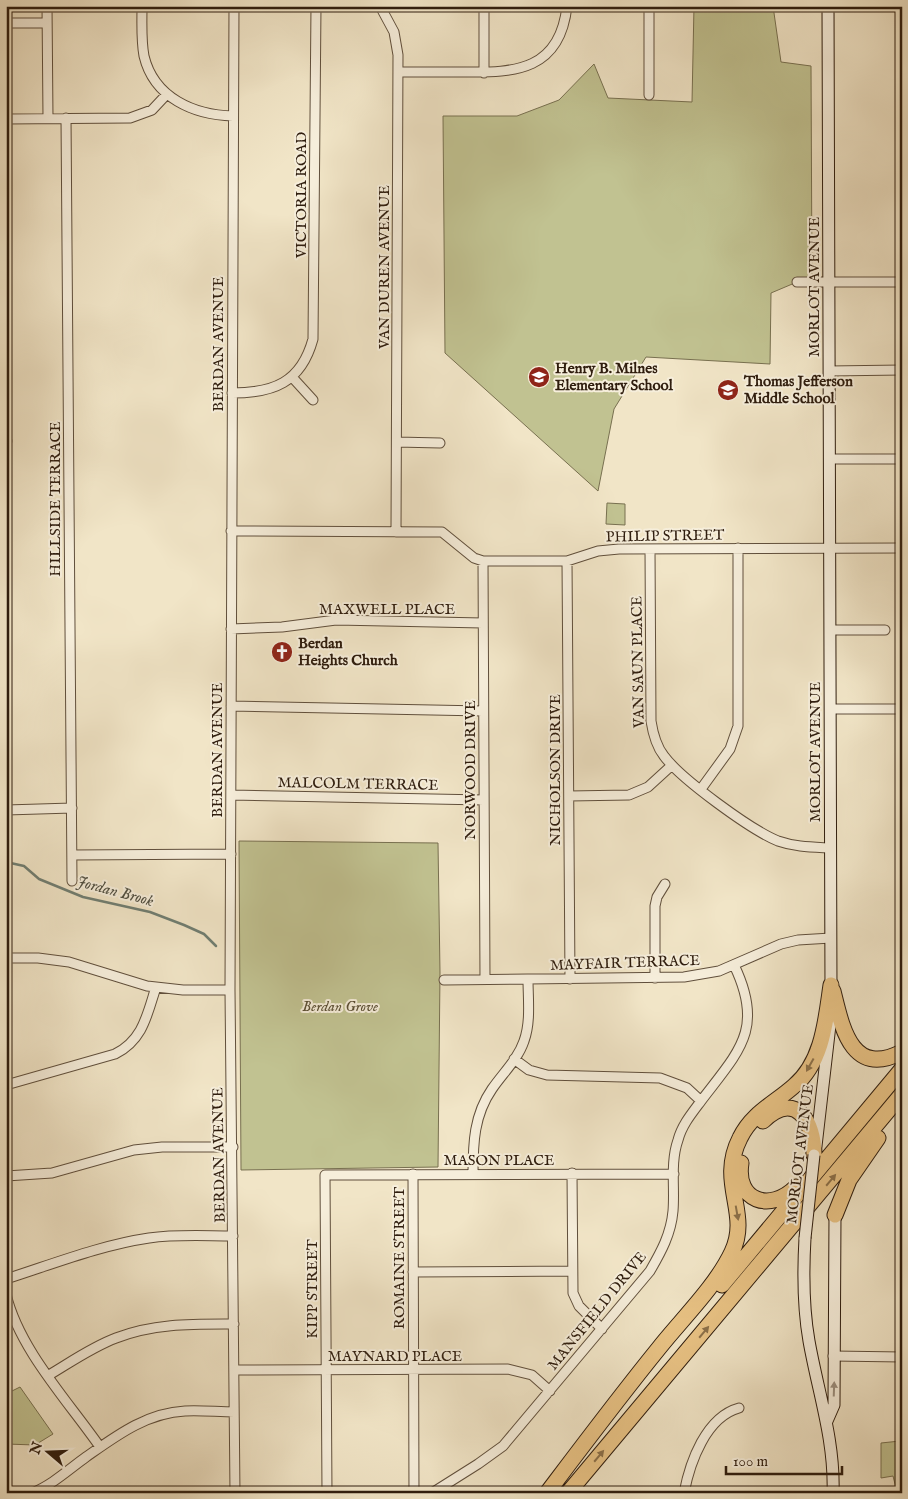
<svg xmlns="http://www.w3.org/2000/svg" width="908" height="1499" font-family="'IM FELL English',serif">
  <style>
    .green { fill: #c1c291; stroke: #787050 }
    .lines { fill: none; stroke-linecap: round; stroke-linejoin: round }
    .stream { stroke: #707e72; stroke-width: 2.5 }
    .street-casing { stroke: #604f3c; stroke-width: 11 }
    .secondary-casing { stroke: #2f1d0e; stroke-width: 13 }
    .highway-casing { stroke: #2f1d0e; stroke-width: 17 }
    .street { stroke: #f6eedb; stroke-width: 9 }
    .secondary { stroke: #f6eedb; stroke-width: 11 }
    .highway { stroke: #e8c284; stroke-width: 15 }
    .secondary-bridge-casing { stroke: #2f1d0e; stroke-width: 13; stroke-linecap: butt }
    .secondary-bridge { stroke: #f6eedb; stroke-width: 11 }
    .oneway { fill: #8c7049 }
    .oneway2 { fill: #9c907f }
    .labels { text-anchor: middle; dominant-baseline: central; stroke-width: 4; stroke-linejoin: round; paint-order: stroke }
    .street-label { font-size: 15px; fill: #2f1d0e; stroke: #f6eedb }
    .poi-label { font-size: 15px; font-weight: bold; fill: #2f1d0e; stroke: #f6eedb; text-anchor: start }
    .park-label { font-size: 15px; font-style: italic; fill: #5b4f35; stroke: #f6eedb }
    .water-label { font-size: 16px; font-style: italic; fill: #4f4e40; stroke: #f6eedb }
  </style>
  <rect width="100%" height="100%" fill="#f1e5c7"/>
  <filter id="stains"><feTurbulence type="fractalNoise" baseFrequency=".004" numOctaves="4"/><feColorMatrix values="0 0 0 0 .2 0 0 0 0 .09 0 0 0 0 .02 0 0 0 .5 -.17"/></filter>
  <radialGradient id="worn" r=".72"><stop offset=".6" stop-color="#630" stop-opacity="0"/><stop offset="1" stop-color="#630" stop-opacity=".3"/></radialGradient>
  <!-- green -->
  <path class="green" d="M694,6H773L781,62L811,66L812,282H797L771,293L770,364L646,357L614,409L598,491L445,353L443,116H517L559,100L594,64L608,98L692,102Z
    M607,503L625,504V525L606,524Z
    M239,841L438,843L440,973L438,1167L241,1170Z
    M20,1387L53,1434L35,1445L6,1444V1394Z
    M900,1441L902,1487L896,1488L893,1476L881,1478V1443Z"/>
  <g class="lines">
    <!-- stream -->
    <path class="stream" d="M6,862L24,866L39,879L83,897L150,912L184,925L204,934L216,946"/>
    <!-- street casing -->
    <g class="street-casing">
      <path id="street" d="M47,6L48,118
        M142,6C142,23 141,40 144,56C154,98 194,115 233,116
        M234,6L230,990L235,1493
        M380,6L394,32L398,55L396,532
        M649,6V95
        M6,23H47
        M398,72C420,72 442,72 464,72C516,73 560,70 567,6
        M484,73V6
        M66,118L72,881
        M6,119L130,118L152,110L167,94
        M797,282H902
        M829,371L902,370
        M292,377L313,400
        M232,393C273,393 301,383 313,339L316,6
        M6,441H7
        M397,442L440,443
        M829,459H902
        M231,531L442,532L474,558L483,561H567L598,551L619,549L902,548
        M650,549L651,721C653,734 656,746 664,756C681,779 751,830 778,841C795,847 812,847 831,848
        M483,561L485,979
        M567,561L570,979
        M231,629L282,627L336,620L483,623
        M830,630H885
        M231,706L483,711
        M830,709H902
        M701,789L730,749L738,726V548
        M231,795L484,800
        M569,796L629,795L648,787L671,766
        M6,810L72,808
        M72,855L231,854
        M6,958H38L69,962L147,986L183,990H230
        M655,978V906L657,897L665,884
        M444,980L684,977L719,971L781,944L798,940L831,938
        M514,1059L529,1070L547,1075L660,1078L687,1088L701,1101
        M6,1085L115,1054C143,1040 147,1015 156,987
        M572,1173L573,1293L579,1306L602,1329
        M413,1174L414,1493
        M473,1174C473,1143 474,1115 492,1089C503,1073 518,1059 524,1041C531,1022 528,999 528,979
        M6,1176L52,1173L134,1150L162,1147H233
        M413,1272L572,1271
        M6,1279C53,1264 101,1245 149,1238C177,1234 205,1236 233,1236
        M6,1294C19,1349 68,1401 100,1447
        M833,1356L902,1357
        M234,1370L508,1369L532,1375L550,1391
        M49,1375C71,1362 92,1347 116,1338C154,1323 194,1324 234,1324
        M32,1493C52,1485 68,1470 86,1457C116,1436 146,1413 185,1411C201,1410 218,1412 234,1412
        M327,1493L325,1175L674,1174
        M432,1493L478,1464L503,1446L650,1271C661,1252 671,1234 673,1211C675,1188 670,1163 678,1140C682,1125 692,1113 701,1101C739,1051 765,1029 734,965
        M684,1493C690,1462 706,1417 739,1408"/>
    </g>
    <!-- secondary casing -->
    <g class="secondary-casing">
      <path id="secondary" d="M828,6L831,992
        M816,1146L830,1025
        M805,1238C803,1273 803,1307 809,1341C818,1392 835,1441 833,1493
        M827,1421L834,1405L835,1215"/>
    </g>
    <!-- highway casing -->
    <g class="highway-casing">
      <path id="highway" d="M833,991C842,1027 851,1078 902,1052
        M763,1121C796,1089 814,1122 814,1155
        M741,1163C735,1201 770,1213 796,1187
        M835,1215L849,1180L878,1138
        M722,1285L902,1069
        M547,1493C584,1444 620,1396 659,1348C682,1319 716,1286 732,1252C751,1213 717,1183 740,1138C752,1113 775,1103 794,1086C823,1062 826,1019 831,985
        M568,1493L902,1094"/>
    </g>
    <!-- street -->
    <use href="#street" class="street"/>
    <!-- secondary -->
    <use href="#secondary" class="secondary"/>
    <!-- highway -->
    <use href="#highway" class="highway"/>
    <!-- secondary-bridge casing -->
    <g class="secondary-bridge-casing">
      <path id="secondary-bridge" d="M805,1238L814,1155"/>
    </g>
    <!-- secondary-bridge -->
    <use href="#secondary-bridge" class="secondary-bridge"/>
  </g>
  <!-- one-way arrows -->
  <defs><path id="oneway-solid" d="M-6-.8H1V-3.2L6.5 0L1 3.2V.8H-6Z" transform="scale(1.25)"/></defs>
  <g class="oneway">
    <use href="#oneway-solid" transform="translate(810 1065) rotate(119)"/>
    <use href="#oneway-solid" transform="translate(831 1180) rotate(-50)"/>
    <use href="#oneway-solid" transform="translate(737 1213) rotate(80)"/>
    <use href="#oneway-solid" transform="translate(704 1332) rotate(-50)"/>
    <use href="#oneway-solid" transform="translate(599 1456) rotate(-50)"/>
  </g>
  <use class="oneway2" href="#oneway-solid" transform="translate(834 1389) rotate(-88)"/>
  <!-- icons -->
  <defs>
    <g id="school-disc" transform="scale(1.125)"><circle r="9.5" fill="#8f2418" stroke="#f6eedb"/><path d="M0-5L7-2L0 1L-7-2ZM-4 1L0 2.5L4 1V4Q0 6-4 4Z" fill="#fff"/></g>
    <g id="church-disc" transform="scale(1.125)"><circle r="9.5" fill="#8f2418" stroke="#f6eedb"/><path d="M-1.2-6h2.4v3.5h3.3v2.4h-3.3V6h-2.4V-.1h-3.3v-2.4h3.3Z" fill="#fff"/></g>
  </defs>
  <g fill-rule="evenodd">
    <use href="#school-disc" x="539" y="377"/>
    <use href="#school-disc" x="728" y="390"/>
    <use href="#church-disc" x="282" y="652"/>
  </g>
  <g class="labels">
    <!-- street labels -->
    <g class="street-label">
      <text transform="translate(301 195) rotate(-90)">VICTORIA ROAD</text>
      <text transform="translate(384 267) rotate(-90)">VAN DUREN AVENUE</text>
      <text transform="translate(814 287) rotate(-90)">MORLOT AVENUE</text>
      <text transform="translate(218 344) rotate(-90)">BERDAN AVENUE</text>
      <text transform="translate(55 499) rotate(-90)">HILLSIDE TERRACE</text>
      <text transform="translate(665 536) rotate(-1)">PHILIP STREET</text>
      <text x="387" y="609">MAXWELL PLACE</text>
      <text transform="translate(638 662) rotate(-91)">VAN SAUN PLACE</text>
      <text transform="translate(217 750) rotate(-90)">BERDAN AVENUE</text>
      <text transform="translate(815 752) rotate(-90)">MORLOT AVENUE</text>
      <text transform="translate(470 770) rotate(-90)">NORWOOD DRIVE</text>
      <text transform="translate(555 770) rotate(-90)">NICHOLSON DRIVE</text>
      <text transform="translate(358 784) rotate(1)">MALCOLM TERRACE</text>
      <text transform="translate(625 963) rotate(-2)">MAYFAIR TERRACE</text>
      <text transform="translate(800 1154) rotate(-83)">MORLOT AVENUE</text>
      <text transform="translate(219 1155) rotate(-91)">BERDAN AVENUE</text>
      <text x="499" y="1160">MASON PLACE</text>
      <text transform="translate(399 1258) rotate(-90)">ROMAINE STREET</text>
      <text transform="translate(312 1289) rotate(-90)">KIPP STREET</text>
      <text transform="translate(597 1311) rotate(-51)">MANSFIELD DRIVE</text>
      <text x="395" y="1356">MAYNARD PLACE</text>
    </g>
    <!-- poi labels -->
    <g class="poi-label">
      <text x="555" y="368">Henry B. Milnes<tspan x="555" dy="17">Elementary School</tspan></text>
      <text x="744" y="381">Thomas Jefferson<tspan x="744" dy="17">Middle School</tspan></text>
      <text x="298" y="643">Berdan<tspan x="298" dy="17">Heights Church</tspan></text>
    </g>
    <!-- park labels -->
    <g class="park-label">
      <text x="340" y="1006">Berdan Grove</text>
    </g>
    <!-- water labels -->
    <g class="water-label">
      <text transform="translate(115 892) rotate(15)">Jordan Brook</text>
    </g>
  </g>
  <!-- margin -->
  <rect width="908" height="1499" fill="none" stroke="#f1e5c7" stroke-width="25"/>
  <rect x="8" y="8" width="893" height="1484" fill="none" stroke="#2f1d0e" stroke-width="2.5"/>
  <rect x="12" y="12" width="883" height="1474" fill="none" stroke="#2f1d0e"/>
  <!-- north arrow -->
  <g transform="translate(48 1452) rotate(289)" stroke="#f6eedb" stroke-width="4" paint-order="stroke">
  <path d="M0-4L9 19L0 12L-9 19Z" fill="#2f1d0e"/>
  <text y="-8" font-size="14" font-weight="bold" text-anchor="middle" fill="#2f1d0e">N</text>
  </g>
  <!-- scale -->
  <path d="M726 1466v8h116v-8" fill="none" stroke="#2f1d0e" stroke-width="2.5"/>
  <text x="733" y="1466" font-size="15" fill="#2f1d0e" stroke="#f6eedb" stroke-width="4" paint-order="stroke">100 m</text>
  <rect width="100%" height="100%" filter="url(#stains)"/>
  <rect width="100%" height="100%" fill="url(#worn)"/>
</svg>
